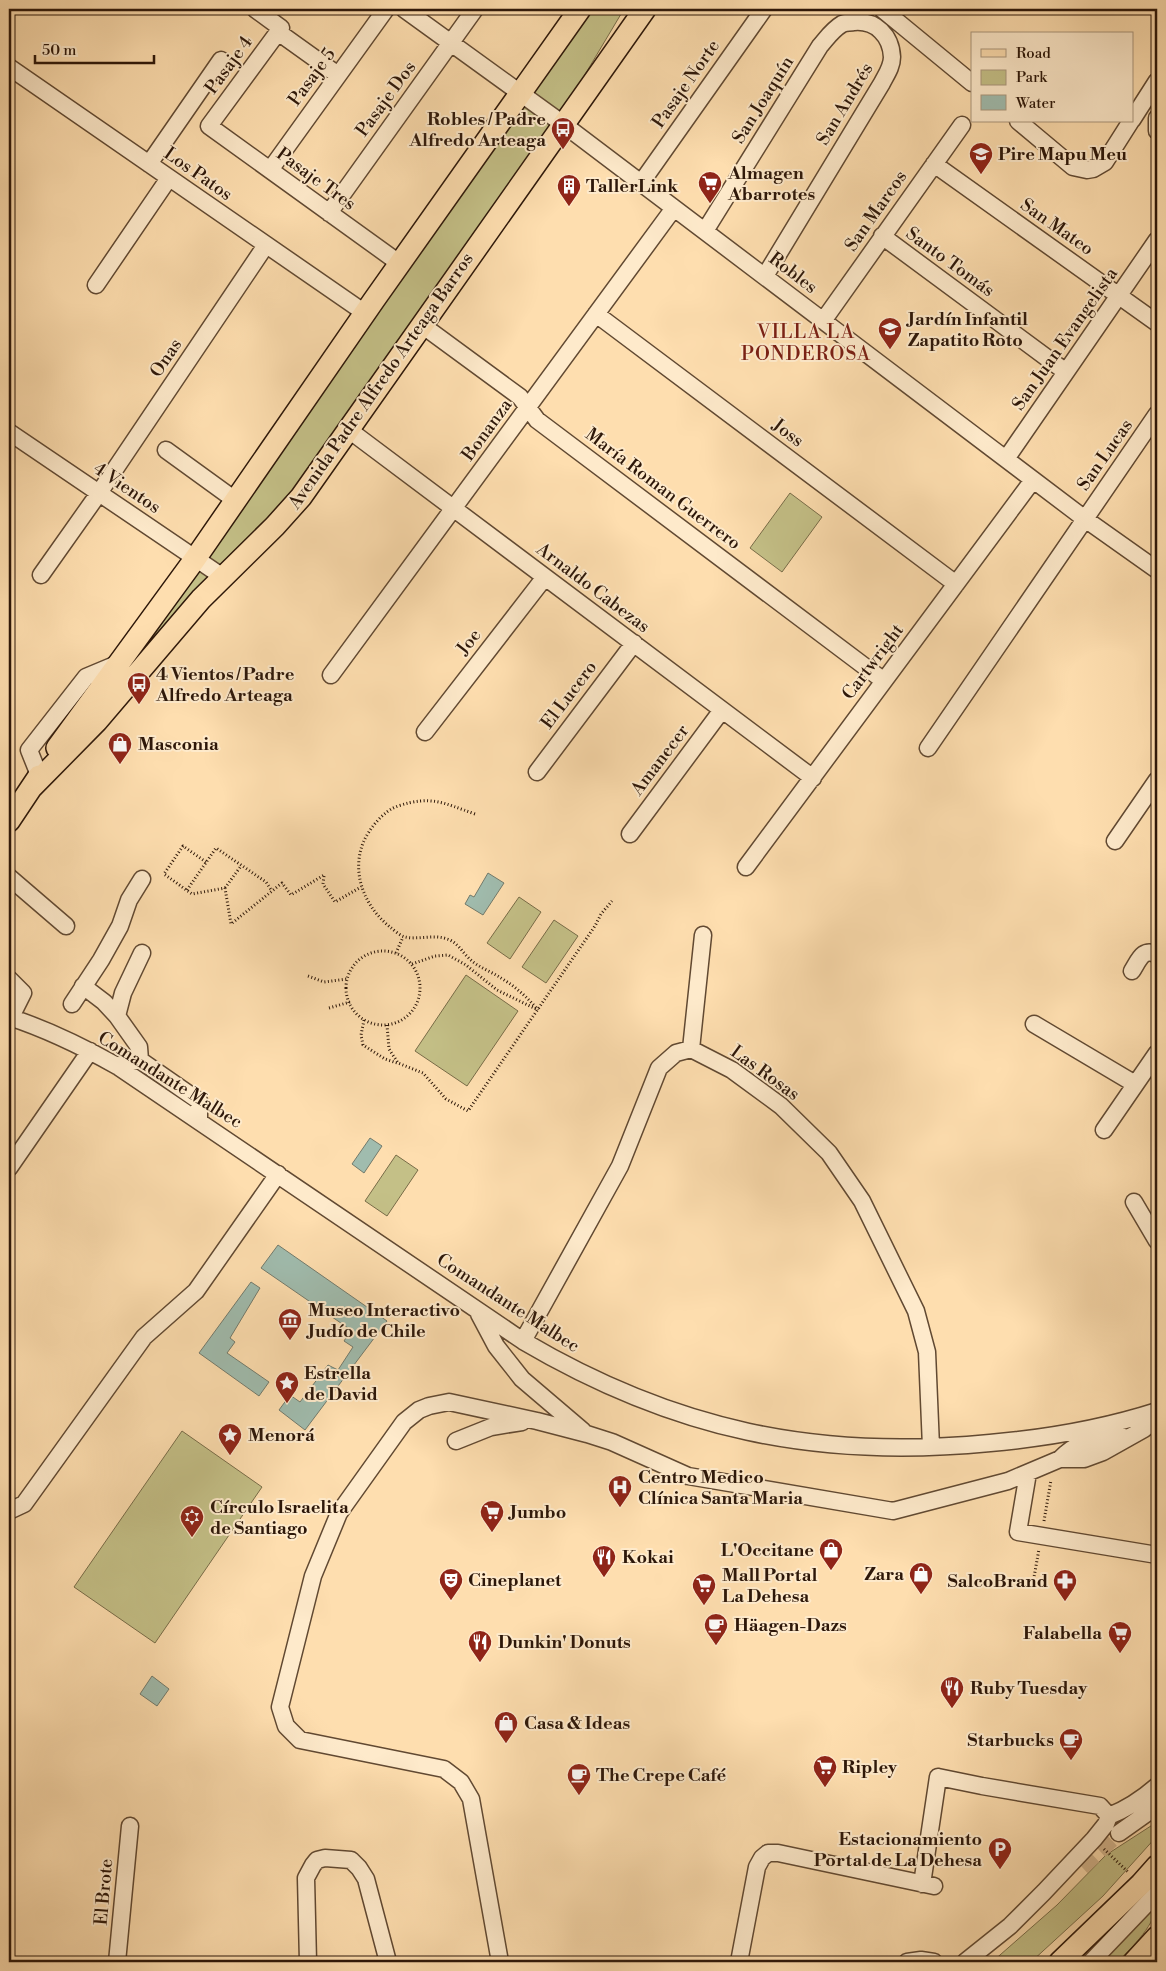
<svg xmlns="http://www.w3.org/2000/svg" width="1166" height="1971" font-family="'Libre Bodoni',serif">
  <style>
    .green { fill: #c4c087; stroke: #786c48 }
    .water { fill: #a0bcae; stroke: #727a6c }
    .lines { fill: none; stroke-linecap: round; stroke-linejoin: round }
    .minor-tunnel { stroke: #d4b68e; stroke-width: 16; stroke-dasharray: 16 8; stroke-linecap: butt }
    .minor-casing { stroke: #614932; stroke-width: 19 }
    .major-casing { stroke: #2d1709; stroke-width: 24 }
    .path { stroke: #2d1709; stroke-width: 3; stroke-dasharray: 1 2.5; stroke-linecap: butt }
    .minor { stroke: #feeacb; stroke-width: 16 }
    .major { stroke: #fedeaf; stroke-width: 21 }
    .labels { text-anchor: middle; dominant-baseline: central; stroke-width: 4; stroke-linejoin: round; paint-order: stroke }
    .street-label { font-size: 18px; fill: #2d1709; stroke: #feeacb }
    .poi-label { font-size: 18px; font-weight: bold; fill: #2d1709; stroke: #feeacb; text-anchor: start }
    .neighbourhood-label { font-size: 19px; letter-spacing: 1px; fill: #7a1f14; stroke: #feeacb }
  </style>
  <rect width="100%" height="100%" fill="#fedeaf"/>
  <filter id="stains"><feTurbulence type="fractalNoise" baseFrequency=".004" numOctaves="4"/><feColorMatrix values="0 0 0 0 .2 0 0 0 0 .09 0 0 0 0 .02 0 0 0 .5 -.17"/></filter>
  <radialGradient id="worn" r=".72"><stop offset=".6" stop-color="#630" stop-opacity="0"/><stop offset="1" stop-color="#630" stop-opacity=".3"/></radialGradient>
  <!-- green -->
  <path class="green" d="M592,9H624L568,103L267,526L133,667L248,494Z
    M790,493L822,517L782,572L750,548Z
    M519,897L541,912L510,959L487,943Z
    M554,920L578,936L546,983L522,967Z
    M466,975L518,1011L467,1086L415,1051Z
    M396,1155L418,1170L387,1216L365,1201Z
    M182,1431L262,1487L155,1643L74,1587Z
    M1157,1822V1836L1103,1896L1031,1962H992L1057,1905L1106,1855Z
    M1157,1902C1157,1923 1132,1948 1117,1962H1101Z"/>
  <!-- water -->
  <path class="water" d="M488,873L504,883L483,915L465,904L470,895L474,897Z
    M370,1138L382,1146L364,1173L352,1164Z
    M278,1245L387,1321L305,1430L279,1410L290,1395L300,1402L328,1365L338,1370L353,1347L344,1341L351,1330L261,1268Z
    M251,1282L260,1288L230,1338L235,1342L227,1353L269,1382L259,1396L199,1353Z
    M152,1676L169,1689L157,1706L140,1694Z"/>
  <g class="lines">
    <!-- minor-tunnel -->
    <path class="minor-tunnel" d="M1082,1867L1119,1833"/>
    <!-- minor casing -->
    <g class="minor-casing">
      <path id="minor" d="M255,9L281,28L209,126L399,263
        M404,9L563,124L1085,519L1157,570
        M882,9L972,83
        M278,32L338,75
        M9,67L365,313
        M1157,118V131
        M1132,120L1157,81
        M1018,121L1073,167L1087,170L1093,169L1105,162L1131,121
        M149,164L221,60
        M934,164L1157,323
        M270,170L386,9
        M641,183L764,9
        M329,213L475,9
        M705,231L820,46C827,38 832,30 842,24C846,22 850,23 854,22C876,20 891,36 892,57C892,67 886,75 882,83L765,276
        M882,236L1066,372
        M96,285L169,178
        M596,314L956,584
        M823,321L962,125
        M422,325L520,397L537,420L884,681
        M349,430L813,778
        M9,432L223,577
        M166,450L235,500
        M1006,459L1157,240
        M41,575L99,493L266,245
        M331,675L674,208
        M425,732L545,577
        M928,748L1157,414
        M537,772L634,643
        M39,775L29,750L86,677L117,664
        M630,834L722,710
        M1115,841L1157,780
        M746,867L1033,480
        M9,877L66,926
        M1132,971C1139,960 1143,947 1157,955
        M9,979L23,993L11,1017
        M83,986L104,1002L117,1016L139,1047L140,1060L117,1066
        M72,1004L101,960L120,926L129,900L142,879
        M117,1016L123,993L142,953
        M9,1017C46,1029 83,1047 117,1066L523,1341C674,1430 816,1460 990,1443C1046,1438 1104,1428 1157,1411
        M1034,1024L1135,1084
        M691,1049L703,935
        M140,1060L199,1101V1120
        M1104,1130L1157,1053
        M9,1168L90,1051
        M1134,1202L1157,1241
        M479,1314L496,1346L522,1379L583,1431
        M523,1341L620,1166L659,1068L676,1053L691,1049L732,1070L781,1106L829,1153L862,1201L916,1311L927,1352L931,1447
        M456,1441L491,1427L522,1422
        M1060,1459C1077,1441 1099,1435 1124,1437
        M1028,1473L1018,1532L1157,1555
        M9,1511L24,1504L144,1337L196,1291L278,1174
        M1109,1816C1127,1809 1142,1799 1157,1786
        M1119,1833L1157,1806
        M922,1884L938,1777L982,1786L1100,1806L1109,1816L1106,1824L1094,1839L1044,1892L1010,1926L965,1962
        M117,1962L130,1826
        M308,1962L306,1878L313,1865L317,1860L325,1858L351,1860L359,1868L366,1879L388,1962
        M500,1962L471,1799L461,1782L444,1769L300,1740L286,1726L280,1707L313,1576L339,1513L404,1422L419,1410L429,1406L449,1402L537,1421L587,1434L612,1442L688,1476L893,1511L1008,1481L1060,1459H1084L1103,1452L1144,1429L1157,1418
        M739,1962L757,1867L762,1858L768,1853H778L934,1886
        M907,1962L921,1960L934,1962
        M1091,1962L1157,1893"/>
    </g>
    <!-- major casing -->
    <g class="major-casing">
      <path id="major" d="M57,748L195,559L374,300L580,9
        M31,788L97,721L201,599L275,526L301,497L645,9
        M9,821L39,776
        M1060,1962L1141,1884L1157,1866
        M1134,1962L1157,1937"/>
    </g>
    <!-- path -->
    <path class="path" d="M475,814C443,803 432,795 398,806C383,811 369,829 363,843C351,874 365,907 390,927C394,930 400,936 405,937C418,940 434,934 447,939C458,942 463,954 472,961C480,968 492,972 501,978C516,987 527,997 538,1010
      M206,862L183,846L164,874L192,894L225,888L231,924L282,883L291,895L324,875
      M324,876L323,884L335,902L361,887
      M225,888L241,866
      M187,890L216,848L266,882L272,891
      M346 988a37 37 0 1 1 74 0a37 37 0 1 1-74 0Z
      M396,953L403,937
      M412,964L435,956L448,955L466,965L497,990L538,1010
      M308,976L324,982L347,979
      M329,1008L350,1002
      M364,1020L361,1035L363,1045L385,1059L397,1063
      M387,1025L389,1049L398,1063L423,1073L446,1099L468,1111L595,926L601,914L612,901
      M1044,1521L1051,1480
      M1033,1583L1039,1549
      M1104,1849L1128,1872"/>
    <!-- minor -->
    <use href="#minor" class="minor"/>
    <!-- major -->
    <use href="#major" class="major"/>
  </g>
  <!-- icons -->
  <defs>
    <g id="bus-pin" transform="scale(1.25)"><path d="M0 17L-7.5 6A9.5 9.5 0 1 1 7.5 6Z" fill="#8f2418" stroke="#feeacb"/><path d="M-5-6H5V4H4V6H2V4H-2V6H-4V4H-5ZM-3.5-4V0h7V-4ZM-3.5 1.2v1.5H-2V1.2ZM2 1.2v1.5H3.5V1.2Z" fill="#fff"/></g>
    <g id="school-pin" transform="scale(1.25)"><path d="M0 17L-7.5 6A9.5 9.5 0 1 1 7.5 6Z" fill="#8f2418" stroke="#feeacb"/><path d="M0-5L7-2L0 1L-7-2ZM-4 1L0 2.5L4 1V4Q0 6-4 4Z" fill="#fff"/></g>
    <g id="supermarket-pin" transform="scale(1.25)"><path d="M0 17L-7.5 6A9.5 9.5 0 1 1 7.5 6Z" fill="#8f2418" stroke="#feeacb"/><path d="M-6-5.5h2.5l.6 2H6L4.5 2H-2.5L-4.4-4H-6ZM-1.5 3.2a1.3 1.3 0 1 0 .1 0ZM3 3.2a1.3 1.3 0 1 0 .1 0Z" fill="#fff"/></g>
    <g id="building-pin" transform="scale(1.25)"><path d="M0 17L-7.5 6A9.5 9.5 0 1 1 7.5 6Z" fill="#8f2418" stroke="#feeacb"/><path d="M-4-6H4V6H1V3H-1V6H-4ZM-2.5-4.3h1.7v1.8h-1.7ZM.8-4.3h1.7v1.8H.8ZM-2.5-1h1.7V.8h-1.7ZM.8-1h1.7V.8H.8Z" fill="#fff"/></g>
    <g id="shop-pin" transform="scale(1.25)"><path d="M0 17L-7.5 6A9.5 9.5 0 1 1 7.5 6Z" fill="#8f2418" stroke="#feeacb"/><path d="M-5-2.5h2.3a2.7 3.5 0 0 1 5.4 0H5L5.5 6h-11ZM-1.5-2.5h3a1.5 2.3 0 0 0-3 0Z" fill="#fff"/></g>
    <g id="museum-pin" transform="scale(1.25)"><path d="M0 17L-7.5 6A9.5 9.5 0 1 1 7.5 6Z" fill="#8f2418" stroke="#feeacb"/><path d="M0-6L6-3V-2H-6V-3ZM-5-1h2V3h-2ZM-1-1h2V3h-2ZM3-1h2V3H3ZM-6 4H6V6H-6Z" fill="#fff"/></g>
    <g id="sight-pin" transform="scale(1.25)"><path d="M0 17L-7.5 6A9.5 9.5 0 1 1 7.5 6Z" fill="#8f2418" stroke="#feeacb"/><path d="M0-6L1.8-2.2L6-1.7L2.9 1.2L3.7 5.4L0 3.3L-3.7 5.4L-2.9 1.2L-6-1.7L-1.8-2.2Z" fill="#fff"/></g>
    <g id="hospital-pin" transform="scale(1.25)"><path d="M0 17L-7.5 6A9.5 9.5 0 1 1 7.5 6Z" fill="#8f2418" stroke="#feeacb"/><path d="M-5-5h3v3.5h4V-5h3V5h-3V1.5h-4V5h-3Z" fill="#fff"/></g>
    <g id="synagogue-pin" transform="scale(1.25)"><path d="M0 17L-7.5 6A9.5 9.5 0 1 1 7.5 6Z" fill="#8f2418" stroke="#feeacb"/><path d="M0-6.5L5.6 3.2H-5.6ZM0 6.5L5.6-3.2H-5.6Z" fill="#fff"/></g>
    <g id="restaurant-pin" transform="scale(1.25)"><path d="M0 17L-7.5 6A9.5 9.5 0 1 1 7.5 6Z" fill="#8f2418" stroke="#feeacb"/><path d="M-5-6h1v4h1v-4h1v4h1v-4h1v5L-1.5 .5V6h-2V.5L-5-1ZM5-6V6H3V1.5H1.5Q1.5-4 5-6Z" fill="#fff"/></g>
    <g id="theatre-pin" transform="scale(1.25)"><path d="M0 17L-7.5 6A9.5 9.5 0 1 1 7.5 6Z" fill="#8f2418" stroke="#feeacb"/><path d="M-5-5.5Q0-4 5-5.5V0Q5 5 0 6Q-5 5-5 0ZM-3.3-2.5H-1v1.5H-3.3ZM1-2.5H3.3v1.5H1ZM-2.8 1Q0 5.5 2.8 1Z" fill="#fff"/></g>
    <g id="pharmacy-pin" transform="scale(1.25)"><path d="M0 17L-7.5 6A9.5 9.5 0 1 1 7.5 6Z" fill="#8f2418" stroke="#feeacb"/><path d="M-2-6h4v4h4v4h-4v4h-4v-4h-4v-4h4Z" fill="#fff"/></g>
    <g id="cafe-pin" transform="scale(1.25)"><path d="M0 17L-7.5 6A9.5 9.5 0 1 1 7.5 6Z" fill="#8f2418" stroke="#feeacb"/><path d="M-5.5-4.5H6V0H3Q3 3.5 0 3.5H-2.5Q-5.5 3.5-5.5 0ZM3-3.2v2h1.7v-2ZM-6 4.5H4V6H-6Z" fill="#fff"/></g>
    <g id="parking-pin" transform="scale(1.25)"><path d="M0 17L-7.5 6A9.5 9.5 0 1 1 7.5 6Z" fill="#8f2418" stroke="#feeacb"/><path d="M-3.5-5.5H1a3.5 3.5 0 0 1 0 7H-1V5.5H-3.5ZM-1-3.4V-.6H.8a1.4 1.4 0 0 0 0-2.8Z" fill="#fff"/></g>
  </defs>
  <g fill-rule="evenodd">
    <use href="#bus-pin" x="563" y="129"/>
    <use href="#school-pin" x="981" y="154"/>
    <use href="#supermarket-pin" x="710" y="183"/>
    <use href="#building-pin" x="569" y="186"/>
    <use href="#school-pin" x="890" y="329"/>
    <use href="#bus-pin" x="139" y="684"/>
    <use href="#shop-pin" x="120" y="744"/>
    <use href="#museum-pin" x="290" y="1320"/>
    <use href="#sight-pin" x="287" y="1383"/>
    <use href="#sight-pin" x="230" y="1435"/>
    <use href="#hospital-pin" x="620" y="1487"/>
    <use href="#supermarket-pin" x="492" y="1512"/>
    <use href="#synagogue-pin" x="192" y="1517"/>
    <use href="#shop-pin" x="831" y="1550"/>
    <use href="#restaurant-pin" x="604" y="1557"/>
    <use href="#shop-pin" x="921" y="1574"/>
    <use href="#theatre-pin" x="451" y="1580"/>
    <use href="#pharmacy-pin" x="1065" y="1581"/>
    <use href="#supermarket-pin" x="704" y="1585"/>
    <use href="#cafe-pin" x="716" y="1625"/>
    <use href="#supermarket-pin" x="1120" y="1633"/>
    <use href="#restaurant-pin" x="480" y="1642"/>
    <use href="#restaurant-pin" x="952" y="1688"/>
    <use href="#shop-pin" x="506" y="1723"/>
    <use href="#cafe-pin" x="1071" y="1740"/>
    <use href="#supermarket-pin" x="825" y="1767"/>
    <use href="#cafe-pin" x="579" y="1775"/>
    <use href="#parking-pin" x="1000" y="1849"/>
  </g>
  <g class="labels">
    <!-- street labels -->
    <g class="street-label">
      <text transform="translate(229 65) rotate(-54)">Pasaje 4</text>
      <text transform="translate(312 77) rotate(-54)">Pasaje 5</text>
      <text transform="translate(686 84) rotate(-55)">Pasaje Norte</text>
      <text transform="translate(386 99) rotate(-54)">Pasaje Dos</text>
      <text transform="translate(763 100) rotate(-58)">San Joaquín</text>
      <text transform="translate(845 104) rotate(-59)">San Andrés</text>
      <text transform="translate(198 174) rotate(35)">Los Patos</text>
      <text transform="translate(316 179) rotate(36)">Pasaje Tres</text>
      <text transform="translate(876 211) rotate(-55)">San Marcos</text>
      <text transform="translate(1057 227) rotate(35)">San Mateo</text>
      <text transform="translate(950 262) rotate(36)">Santo Tomás</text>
      <text transform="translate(793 273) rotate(37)">Robles</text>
      <text transform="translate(1065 339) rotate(-55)">San Juan Evangelista</text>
      <text transform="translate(166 358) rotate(-56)">Onas</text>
      <text transform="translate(381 381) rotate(-55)">Avenida Padre Alfredo Arteaga Barros</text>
      <text transform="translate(487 430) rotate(-54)">Bonanza</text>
      <text transform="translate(788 433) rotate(37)">Joss</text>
      <text transform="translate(1105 455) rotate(-55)">San Lucas</text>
      <text transform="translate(127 488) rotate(34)">4 Vientos</text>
      <text transform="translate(663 489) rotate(37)">María Roman Guerrero</text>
      <text transform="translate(593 588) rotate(37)">Arnaldo Cabezas</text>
      <text transform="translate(469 642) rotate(-52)">Joe</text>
      <text transform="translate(873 662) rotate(-53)">Cartwright</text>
      <text transform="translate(569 695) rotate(-53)">El Lucero</text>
      <text transform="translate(660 760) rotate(-53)">Amanecer</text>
      <text transform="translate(765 1073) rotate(36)">Las Rosas</text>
      <text transform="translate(170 1080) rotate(32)">Comandante Malbec</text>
      <text transform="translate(508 1303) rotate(33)">Comandante Malbec</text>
      <text transform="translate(104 1892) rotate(-85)">El Brote</text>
    </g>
    <!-- poi labels -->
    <g class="poi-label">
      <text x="546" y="119" text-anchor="end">Robles / Padre<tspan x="546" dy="21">Alfredo Arteaga</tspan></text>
      <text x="998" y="154">Pire Mapu Meu</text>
      <text x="728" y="173">Almagen<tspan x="728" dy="21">Abarrotes</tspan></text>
      <text x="586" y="186">TallerLink</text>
      <text x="908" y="319">Jardín Infantil<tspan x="908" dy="21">Zapatito Roto</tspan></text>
      <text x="156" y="674">4 Vientos / Padre<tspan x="156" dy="21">Alfredo Arteaga</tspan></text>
      <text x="138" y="744">Masconia</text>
      <text x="308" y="1310">Museo Interactivo<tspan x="308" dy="21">Judío de Chile</tspan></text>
      <text x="304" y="1373">Estrella<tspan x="304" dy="21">de David</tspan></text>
      <text x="248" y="1435">Menorá</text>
      <text x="638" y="1477">Centro Medico<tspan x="638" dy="21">Clínica Santa Maria</tspan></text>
      <text x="210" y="1507">Círculo Israelita<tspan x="210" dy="21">de Santiago</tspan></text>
      <text x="510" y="1512">Jumbo</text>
      <text x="814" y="1550" text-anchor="end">L'Occitane</text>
      <text x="622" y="1557">Kokai</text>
      <text x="904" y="1574" text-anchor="end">Zara</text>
      <text x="722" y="1575">Mall Portal<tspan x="722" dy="21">La Dehesa</tspan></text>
      <text x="468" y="1580">Cineplanet</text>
      <text x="1048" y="1581" text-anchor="end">SalcoBrand</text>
      <text x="734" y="1625">Häagen-Dazs</text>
      <text x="1102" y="1633" text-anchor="end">Falabella</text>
      <text x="498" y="1642">Dunkin' Donuts</text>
      <text x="970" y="1688">Ruby Tuesday</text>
      <text x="524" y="1723">Casa &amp; Ideas</text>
      <text x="1054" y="1740" text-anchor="end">Starbucks</text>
      <text x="842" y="1767">Ripley</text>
      <text x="596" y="1775">The Crepe Café</text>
      <text x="982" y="1839" text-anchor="end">Estacionamiento<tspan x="982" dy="21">Portal de La Dehesa</tspan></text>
    </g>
    <!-- neighbourhood labels -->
    <g class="neighbourhood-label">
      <text x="806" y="332">VILLA LA<tspan x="806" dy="22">PONDEROSA</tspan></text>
    </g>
  </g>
  <!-- margin -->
  <rect width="1166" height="1971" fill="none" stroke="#fedeaf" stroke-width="30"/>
  <rect x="10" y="10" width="1146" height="1951" fill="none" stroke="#2d1709" stroke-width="2.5"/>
  <rect x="15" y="15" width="1136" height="1941" fill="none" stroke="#2d1709"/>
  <!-- legend -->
  <rect x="971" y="32" width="162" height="90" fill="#feeacb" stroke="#aa967d"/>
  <rect x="981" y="49" width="25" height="8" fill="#fedeaf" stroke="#aa967d"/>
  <text x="1016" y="58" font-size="15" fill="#2d1709">Road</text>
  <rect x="981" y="70" width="25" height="15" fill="#c4c087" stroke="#aa967d"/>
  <text x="1016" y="82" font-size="15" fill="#2d1709">Park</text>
  <rect x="981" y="95" width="25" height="15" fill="#a0bcae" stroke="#aa967d"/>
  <text x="1016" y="108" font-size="15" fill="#2d1709">Water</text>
  <!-- scale -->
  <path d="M35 55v8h119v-8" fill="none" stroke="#2d1709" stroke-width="2.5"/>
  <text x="42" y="55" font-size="15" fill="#2d1709" stroke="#feeacb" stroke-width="4" paint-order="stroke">50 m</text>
  <rect width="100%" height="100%" filter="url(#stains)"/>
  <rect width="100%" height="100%" fill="url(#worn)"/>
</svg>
